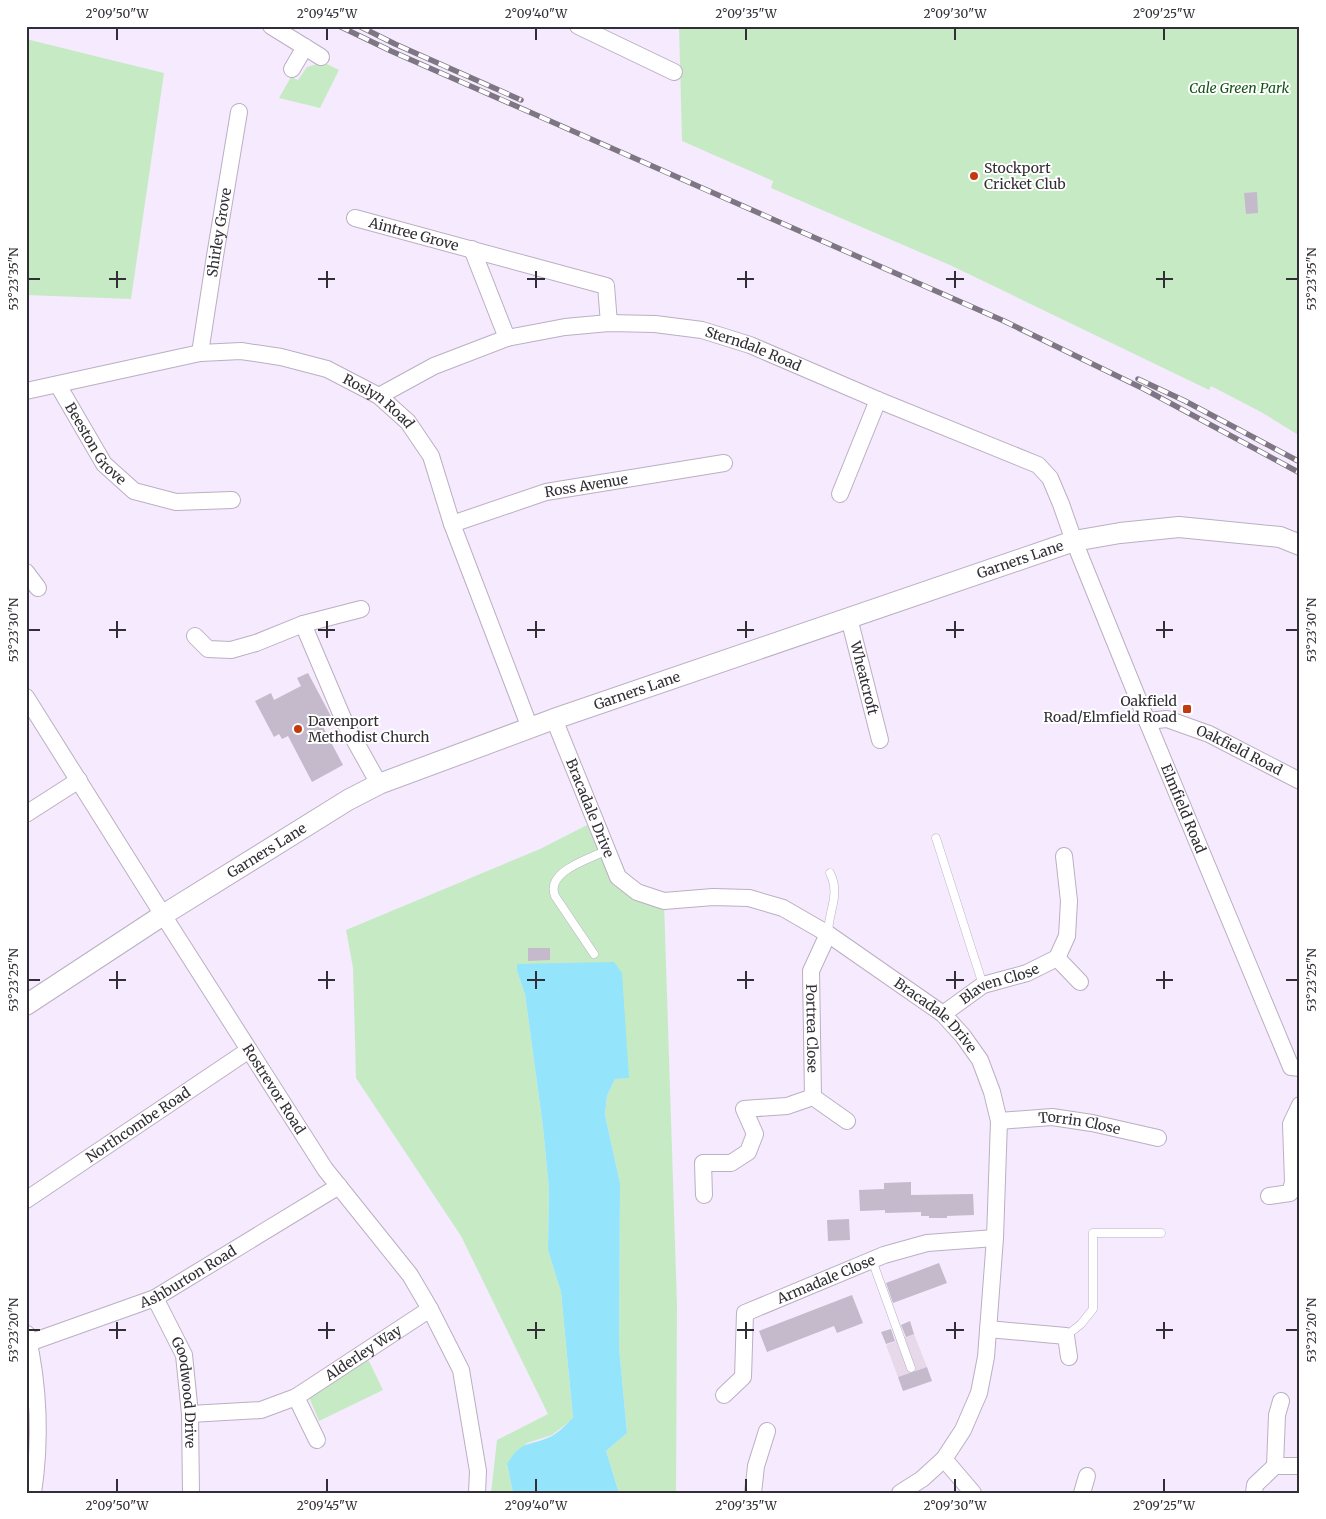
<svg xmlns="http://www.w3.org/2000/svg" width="1326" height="1519" font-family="Merriweather,serif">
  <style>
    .industrial { fill: #e7d9ea }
    .green { fill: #c6ebc4 }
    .water { fill: #94e4fb }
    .building { fill: #c5b9cc }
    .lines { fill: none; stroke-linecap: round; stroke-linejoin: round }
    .service-casing { stroke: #bbafc2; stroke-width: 9 }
    .minor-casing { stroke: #bbafc2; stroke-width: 18 }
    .tertiary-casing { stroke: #bbafc2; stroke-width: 22 }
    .service { stroke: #fff; stroke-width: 8 }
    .minor { stroke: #fff; stroke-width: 16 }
    .tertiary { stroke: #fff; stroke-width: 20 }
    .rail-casing { stroke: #7e7783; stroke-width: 5.5 }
    .rail { stroke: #fff; stroke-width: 4; stroke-dasharray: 11; stroke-linecap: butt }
    .ticks { fill: none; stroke: #322e35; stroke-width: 2 }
    .poi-dot { fill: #c33a0e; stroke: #fff; stroke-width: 2 }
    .labels { text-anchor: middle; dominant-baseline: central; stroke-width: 4; stroke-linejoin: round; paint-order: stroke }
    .park-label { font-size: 14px; font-style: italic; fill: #125415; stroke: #fff }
    .poi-label { font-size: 14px; fill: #322e35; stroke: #fff; text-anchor: start }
    .street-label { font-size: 14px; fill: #322e35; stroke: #fff }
    .neatline { fill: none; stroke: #322e35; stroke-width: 2 }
    .ticks-label { font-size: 12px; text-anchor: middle; fill: #322e35 }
  </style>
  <rect width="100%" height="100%" fill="#f6eafe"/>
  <!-- industrial -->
  <path class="industrial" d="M899,1326L904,1337L914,1334L927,1367L898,1377L886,1345L896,1341L892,1328Z"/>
  <!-- green -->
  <path class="green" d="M679,26H1300V436L1261,412L1211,386L1209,390L952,266L771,188L773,181L682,141Z
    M26,39L164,73L131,299L26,295Z
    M317,64H327L339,70L320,108L279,98L291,77L298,80L307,67Z
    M587,825L599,854L618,877L664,901L677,1305L676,1493H619L606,1451L627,1433L619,1347L620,1183L605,1115L607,1096L615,1079L628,1078L517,971L525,994L543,1127L549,1189L548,1250L561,1292L573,1419L552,1435L527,1443L507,1465L513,1493H491L497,1440L548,1414L461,1236L356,1078L353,968L346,930L540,849Z
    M367,1357L383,1390L319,1421L308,1395Z"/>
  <!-- water -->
  <path class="water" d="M614,962L622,973L629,1078L615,1079L607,1096L605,1115L620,1183L619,1347L627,1433L606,1451L619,1493H513L507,1464C522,1439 529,1447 552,1436C559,1432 567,1424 573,1418L561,1292L548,1250L549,1189L543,1127L525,994L517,971V964Z"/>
  <!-- building -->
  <path class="building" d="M1257,192L1258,213L1246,214L1244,193Z
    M308,673L333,720L322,725L343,765L312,782L288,736L282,739L279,734L274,737L255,701L271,693L274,700L301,686L297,678Z
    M528,948H550V960L528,961Z
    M911,1182V1195L973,1194L974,1215L947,1216V1218H929V1216H921V1212L885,1213V1210L860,1211L859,1190L884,1189V1183Z
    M849,1219L850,1240L828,1241L827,1220Z
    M939,1263L947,1283L893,1303L886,1283Z
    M852,1295L863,1323L837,1333L834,1326L767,1352L759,1331Z
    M910,1321L914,1334L906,1337L901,1325Z
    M891,1329L895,1341L886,1344L881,1332Z
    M927,1367L932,1381L903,1391L898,1377Z"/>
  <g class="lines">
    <!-- service casing -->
    <g class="service-casing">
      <path id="service" d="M936,838L983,985
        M828,934C828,911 841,895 830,873
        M594,954L555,896C545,871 590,859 607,850
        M872,1260L911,1368
        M1066,1336L1081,1324L1093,1309V1233H1161"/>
    </g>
    <!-- minor casing -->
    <g class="minor-casing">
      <g id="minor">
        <path d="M271,26L321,57"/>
        <path d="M578,26L674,72"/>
        <path d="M292,69L305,47"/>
        <path id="s1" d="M355,218L606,286L609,323"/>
        <path d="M472,249L507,338"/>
        <path id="s2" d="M200,353L215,256L239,112"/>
        <path id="s3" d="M58,385L104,464L134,491L176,502L232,500"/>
        <path id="s4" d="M26,391L200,353L241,351L281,357L327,369L379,396L408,422L431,456L452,524L530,728"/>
        <path id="s5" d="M379,396L434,366L507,338L565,327L609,323L655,324L702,330L750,345L878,400L1038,465L1050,478L1061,504L1074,541L1147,721L1291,1067L1300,1068"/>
        <path d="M840,494L878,400"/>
        <path id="s6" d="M452,524L546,492L724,463"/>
        <path d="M26,572L38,588"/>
        <path id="s7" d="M849,618L880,740"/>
        <path d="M303,624L345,723L379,784"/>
        <path d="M195,636L208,649L231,650L256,643L303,624L361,609"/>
        <path id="s8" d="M26,697L163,915L325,1169L410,1275L430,1309L461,1370L478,1471L477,1493"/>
        <path id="s9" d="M554,719L618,877L637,892L664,901L713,897L749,898L783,908L828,934L943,1014L963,1036L980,1060L992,1092L999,1121L995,1238L986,1357L979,1393L963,1430L944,1459L922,1479L900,1493"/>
        <path id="s10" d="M1147,721L1167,719L1209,734L1300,781"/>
        <path d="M26,814L79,780"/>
        <path id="s11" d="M828,934L811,971L813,1097L847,1121"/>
        <path d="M1057,958L1080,982"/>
        <path id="s12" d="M943,1014L983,985L1027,973L1057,958L1067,936L1069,901L1064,856"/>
        <path id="s13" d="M999,1121L1052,1117L1092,1123L1158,1138"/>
        <path d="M704,1195L703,1163H731L748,1152L755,1134L744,1109L787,1106L813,1097"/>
        <path d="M1269,1196L1290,1193L1293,1182L1291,1124L1300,1105"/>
        <path id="s14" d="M26,1200L249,1050"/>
        <path id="s15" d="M155,1298L184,1355L190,1414L191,1493"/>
        <path d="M988,1329L1066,1336L1069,1357"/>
        <path d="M27,1334C39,1387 41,1440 33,1493"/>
        <path id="s16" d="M26,1344L155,1298L339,1186"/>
        <path id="s17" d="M724,1395L743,1377L745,1313L884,1255L927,1243L995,1238"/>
        <path d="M296,1397L317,1440"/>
        <path d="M1281,1401L1277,1415L1275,1466H1300"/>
        <path id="s18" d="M190,1414L261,1410L296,1397L430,1309"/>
        <path d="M944,1459L973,1493"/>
        <path d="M753,1493L756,1466L767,1431"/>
        <path d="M1082,1493L1087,1476"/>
        <path d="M1254,1493L1255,1485L1275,1466"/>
      </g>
    </g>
    <!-- tertiary casing -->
    <g class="tertiary-casing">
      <g id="tertiary">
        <path id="s19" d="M26,1005L163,915L348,800L379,784L554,719L1074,541L1120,533L1179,527L1280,537L1300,545"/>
      </g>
    </g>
    <!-- service -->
    <use href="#service" class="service"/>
    <!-- minor -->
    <use href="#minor" class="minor"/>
    <!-- tertiary -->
    <use href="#tertiary" class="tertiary"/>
    <!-- rail casing -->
    <g class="rail-casing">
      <path id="rail" d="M339,26L391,51L1004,321L1144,389L1300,473
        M359,26L395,44L521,100
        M1138,379L1185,401L1300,462"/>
    </g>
    <!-- rail -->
    <use href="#rail" class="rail"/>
  </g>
  <!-- ticks -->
  <path class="ticks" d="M117,28V40M327,28V40M536,28V40M746,28V40M955,28V40M1164,28V40M117,271V288M327,271V288M536,271V288M746,271V288M955,271V288M1164,271V288M28,279H40M109,279H126M318,279H335M527,279H545M737,279H754M946,279H964M1156,279H1173M1286,279H1298M117,621V638M327,621V638M536,621V638M746,621V638M955,621V638M1164,621V638M28,630H40M109,630H126M318,630H335M527,630H545M737,630H754M946,630H964M1156,630H1173M1286,630H1298M117,971V989M327,971V989M536,971V989M746,971V989M955,971V989M1164,971V989M28,980H40M109,980H126M318,980H335M527,980H545M737,980H754M946,980H964M1156,980H1173M1286,980H1298M117,1322V1339M327,1322V1339M536,1322V1339M746,1322V1339M955,1322V1339M1164,1322V1339M28,1330H40M109,1330H126M318,1330H335M527,1330H545M737,1330H754M946,1330H964M1156,1330H1173M1286,1330H1298M117,1479V1492M327,1479V1492M536,1479V1492M746,1479V1492M955,1479V1492M1164,1479V1492"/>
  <!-- markers -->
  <g class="poi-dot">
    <circle cx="974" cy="176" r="5"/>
    <rect x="1182" y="704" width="10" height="10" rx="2.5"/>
    <circle cx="298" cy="729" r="5"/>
  </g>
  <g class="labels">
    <!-- park labels -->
    <g class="park-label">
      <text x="1239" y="88">Cale Green Park</text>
    </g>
    <!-- poi labels -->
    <g class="poi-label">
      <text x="984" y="168">Stockport<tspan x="984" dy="16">Cricket Club</tspan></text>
      <text x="1177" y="701" text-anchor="end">Oakfield<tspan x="1177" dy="16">Road/Elmfield Road</tspan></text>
      <text x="308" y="721">Davenport<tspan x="308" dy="16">Methodist Church</tspan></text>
    </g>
    <!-- street labels -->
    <g class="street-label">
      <text stroke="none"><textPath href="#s2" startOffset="122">Shirley Grove</textPath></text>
      <text stroke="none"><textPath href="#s1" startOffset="61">Aintree Grove</textPath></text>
      <text stroke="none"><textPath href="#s5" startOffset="392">Sterndale Road</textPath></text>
      <text stroke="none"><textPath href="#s4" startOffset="368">Roslyn Road</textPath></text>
      <text stroke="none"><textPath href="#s3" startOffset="70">Beeston Grove</textPath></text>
      <text stroke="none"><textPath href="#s6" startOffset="140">Ross Avenue</textPath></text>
      <text stroke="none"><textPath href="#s19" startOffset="1096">Garners Lane</textPath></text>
      <text stroke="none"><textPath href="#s7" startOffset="62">Wheatcroft</textPath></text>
      <text stroke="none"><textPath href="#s19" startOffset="691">Garners Lane</textPath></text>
      <text stroke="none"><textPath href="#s10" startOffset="99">Oakfield Road</textPath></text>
      <text stroke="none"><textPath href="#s9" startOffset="96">Bracadale Drive</textPath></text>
      <text stroke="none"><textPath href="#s5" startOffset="1074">Elmfield Road</textPath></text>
      <text stroke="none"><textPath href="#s19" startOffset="286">Garners Lane</textPath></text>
      <text stroke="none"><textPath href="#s12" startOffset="65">Blaven Close</textPath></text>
      <text stroke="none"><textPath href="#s9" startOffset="531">Bracadale Drive</textPath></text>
      <text stroke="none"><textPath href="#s11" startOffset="98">Portrea Close</textPath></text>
      <text stroke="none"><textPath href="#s8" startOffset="464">Rostrevor Road</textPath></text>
      <text stroke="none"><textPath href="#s14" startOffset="135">Northcombe Road</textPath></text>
      <text stroke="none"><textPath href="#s13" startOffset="81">Torrin Close</textPath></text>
      <text stroke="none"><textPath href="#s16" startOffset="176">Ashburton Road</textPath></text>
      <text stroke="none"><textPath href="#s17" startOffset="178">Armadale Close</textPath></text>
      <text stroke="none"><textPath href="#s18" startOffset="189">Alderley Way</textPath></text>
      <text stroke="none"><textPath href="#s15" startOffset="101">Goodwood Drive</textPath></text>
    </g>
  </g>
  <!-- border -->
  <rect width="1326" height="1519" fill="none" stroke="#ffffff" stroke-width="55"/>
  <rect x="28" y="28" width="1270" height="1464" class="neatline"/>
  <g class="ticks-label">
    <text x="117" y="18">2°09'50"W</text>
    <text x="327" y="18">2°09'45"W</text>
    <text x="536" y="18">2°09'40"W</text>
    <text x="746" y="18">2°09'35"W</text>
    <text x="955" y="18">2°09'30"W</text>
    <text x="1164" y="18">2°09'25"W</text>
    <text transform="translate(14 279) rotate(-90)" y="4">53°23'35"N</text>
    <text transform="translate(1312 279) rotate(-90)" y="4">53°23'35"N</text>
    <text transform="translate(14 630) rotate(-90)" y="4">53°23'30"N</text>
    <text transform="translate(1312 630) rotate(-90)" y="4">53°23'30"N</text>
    <text transform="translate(14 980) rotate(-90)" y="4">53°23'25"N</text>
    <text transform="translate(1312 980) rotate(-90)" y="4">53°23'25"N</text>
    <text transform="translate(14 1330) rotate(-90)" y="4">53°23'20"N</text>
    <text transform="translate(1312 1330) rotate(-90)" y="4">53°23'20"N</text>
    <text x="117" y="1510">2°09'50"W</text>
    <text x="327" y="1510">2°09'45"W</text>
    <text x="536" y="1510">2°09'40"W</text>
    <text x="746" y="1510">2°09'35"W</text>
    <text x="955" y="1510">2°09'30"W</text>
    <text x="1164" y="1510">2°09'25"W</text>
  </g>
</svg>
